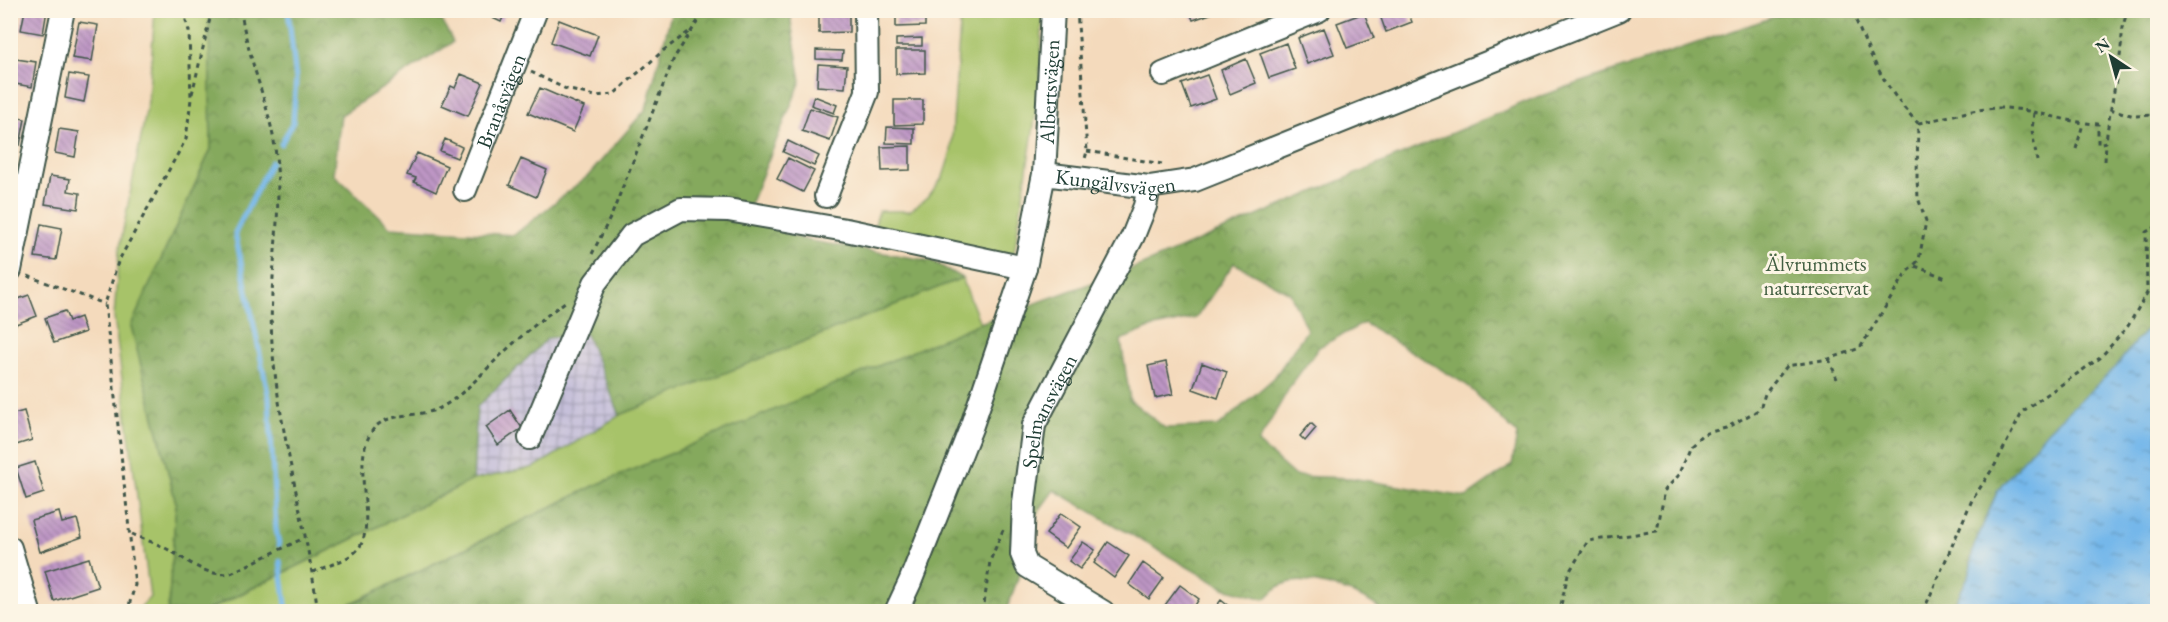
<svg xmlns="http://www.w3.org/2000/svg" width="2168" height="622" font-family="'EB Garamond',serif">
  <style>
    .industrial { fill: url(#industrial-grid) }
    .green { fill: #a7c369; stroke: #63804e; stroke-width: 1.5 }
    .forest { fill: url(#forest-crowns); stroke: #527348; stroke-width: 1.5; fill-rule: evenodd }
    .water { fill: url(#water-ripples); stroke: #4a7a8f; stroke-width: 1.5 }
    .lines { fill: none; stroke-linecap: round; stroke-linejoin: round }
    .stream { stroke: #75b7ea; stroke-width: 5 }
    .building { fill: url(#building-back-hatch) }
    .minor-casing { stroke: #3f5548; stroke-width: 26 }
    .path { stroke: #3f5548; stroke-width: 3; stroke-dasharray: 4.5 4.5; stroke-linecap: butt }
    .minor { stroke: #fff; stroke-width: 22 }
    .labels { text-anchor: middle; dominant-baseline: central; stroke-width: 6; stroke-linejoin: round; paint-order: stroke }
    .street-label { font-size: 21px; fill: #1f3d34; stroke: #fcf5e5 }
    .park-label { font-size: 21px; fill: #415e41; stroke: #fcf5e5 }
  </style>
  <defs>
    <pattern id="industrial-grid" width="8" height="8" patternUnits="userSpaceOnUse" patternTransform="scale(1.5)"><rect width="8" height="8" fill="#c6c0da"/><path d="M0 4h8M4 0v8" fill="none" stroke="#a09db2"/></pattern>
    <pattern id="forest-crowns" width="20" height="18" patternUnits="userSpaceOnUse" patternTransform="scale(1.5)"><rect width="20" height="18" fill="#85a95d"/><path d="M2 6a3 3 0 1 1 6 0M12 15a3 3 0 1 1 6 0" fill="none" stroke="#6c8b4e"/></pattern>
    <pattern id="water-ripples" width="26" height="14" patternUnits="userSpaceOnUse" patternTransform="scale(1.5)"><rect width="26" height="14" fill="#75b7ea"/><path d="M2 4q2-2 4 0t4 0M15 11q2-2 4 0t4 0" fill="none" stroke="#5f96be"/></pattern>
    <pattern id="building-back-hatch" width="6" height="6" patternUnits="userSpaceOnUse" patternTransform="scale(1.5)"><rect width="6" height="6" fill="#be96c5"/><path d="M-1 5l2 2M0 0l6 6M5-1l2 2" fill="none" stroke="#9a7ca1"/></pattern>
  </defs>
  <rect width="100%" height="100%" fill="#fcf5e5"/>
  <filter id="ink" filterUnits="userSpaceOnUse"><feTurbulence type="fractalNoise" baseFrequency=".0167" numOctaves="2"/><feDisplacementMap in="SourceGraphic" scale="12" xChannelSelector="R" yChannelSelector="G"/><feConvolveMatrix kernelMatrix="1 2 1 2 8 2 1 2 1" color-interpolation-filters="sRGB"/></filter>
  <filter id="wash" filterUnits="userSpaceOnUse"><feTurbulence type="fractalNoise" baseFrequency=".008" numOctaves="4" result="noise"/><feDisplacementMap in="SourceGraphic" scale="24" xChannelSelector="R" yChannelSelector="G"/><feGaussianBlur stdDeviation="1.35" result="paint"/><feColorMatrix in="noise" values="0 0 0 0 0 0 0 0 0 0 0 0 0 0 0 0 0 1.4 0 .05"/><feComposite in="paint" operator="in"/></filter>
  <g filter="url(#wash)">
    <rect width="100%" height="100%" fill="#f4dabc"/>
    <!-- industrial -->
    <path class="industrial" d="M585,334L620,415L535,467L473,480L477,407L548,338Z"/>
    <!-- green -->
    <path class="green" d="M155,11H209L211,149L131,326L176,503L168,611H137L150,597L114,317L119,251L148,101Z
      M961,11H1043L1039,93L1014,253L999,256L874,228L879,211H910L928,197L943,177L951,152Z
      M962,278L980,323L594,486L335,611L205,612L473,480L535,467L620,415Z"/>
    <!-- forest -->
    <path class="forest" d="M209,11H437L453,42L341,115L334,174L390,227L514,235L588,176L646,109L672,11H792L791,22L801,81L744,219L805,240L932,261L962,278L620,415L586,334L548,338L477,407L473,480L205,611H168L176,503L131,326L211,149Z
      M1791,11H2157V321L2136,341L2115,368L1998,490L1973,549L1970,573L1951,611L1383,612C1367,595 1311,576 1287,583C1277,586 1272,592 1265,599L1224,588L1054,490L1031,522L1029,548L1006,611L335,612L594,486L980,323L1142,265L1532,99ZM1234,263L1290,293L1307,330L1274,378L1219,426L1165,428L1130,400L1121,340L1150,328L1196,318ZM1364,323L1467,385L1517,434L1512,465L1466,497L1351,478L1295,476L1258,443L1291,385L1319,347Z"/>
    <!-- water -->
    <path class="water" d="M2157,321V611H1951L1970,573L1973,549L1998,490L2048,430L2115,368L2136,341Z"/>
    <g class="lines">
      <!-- stream -->
      <path class="stream" d="M281,144L293,122L296,79L288,10
        M271,162L235,233L269,398L276,529L279,545
        M280,561L287,612"/>
    </g>
    <g id="blocks">
      <!-- building -->
      <path class="building" d="M25,10H47L43,34L21,30Z
        M483,10H506L501,22L482,13Z
        M819,10H849V32L819,33Z
        M896,10H925V26L896,27Z
        M1189,10H1219V11L1193,20Z
        M1378,10H1407L1412,22L1386,32Z
        M1364,13L1374,38L1347,48L1337,23Z
        M559,20L598,35L590,56L551,42Z
        M79,22L98,25L92,61L72,58Z
        M1324,28L1334,54L1307,64L1298,38Z
        M922,38V46H896V39Z
        M1286,43L1295,69L1269,78L1260,53Z
        M816,50L843,51L842,60L816,59Z
        M896,50H925V73L896,74Z
        M16,59L36,62L32,87L10,83V72H14Z
        M1246,59L1256,83L1230,94L1221,70Z
        M818,64L847,66L845,88L817,86Z
        M69,74L89,77L84,102L65,98Z
        M461,74L483,83L468,116L442,105L451,86L455,88Z
        M1207,75L1216,99L1191,108L1182,84Z
        M540,88L584,107L573,132L528,113Z
        M814,96L837,105L834,113L811,105Z
        M894,100H923V124L894,125Z
        M810,108L838,117L830,141L802,131Z
        M10,116L25,119L20,145L10,143Z
        M887,127L914,128V144L886,143Z
        M59,129L79,132L75,157L55,153Z
        M445,139L462,147L457,158L440,151Z
        M788,141L819,156L814,166L783,152Z
        M910,146V170L882,171L881,147Z
        M417,153L447,166L436,192L414,182L416,178L407,175Z
        M788,158L814,171L803,192L777,179Z
        M521,159L547,170L536,197L509,185Z
        M10,170L17,171L12,198H10Z
        M50,176L70,179L68,191L80,193L78,209L45,204Z
        M41,224L62,228L56,260L35,257Z
        M29,295L37,316L16,324L10,302Z
        M65,311L69,321L80,317L85,332L54,343L45,318Z
        M1166,362L1173,394L1155,398L1148,366Z
        M1202,363L1227,372L1218,398L1193,389Z
        M510,410L522,428L498,445L486,427Z
        M24,411L32,440L10,447V415Z
        M1311,423L1316,428L1305,441L1300,436Z
        M35,462L44,493L26,499L16,468Z
        M59,512L62,523L77,519L82,537L40,552L31,520Z
        M1061,513L1081,527L1066,548L1046,534Z
        M1083,542L1095,550L1080,569L1069,561Z
        M1108,542L1129,556L1114,578L1094,563Z
        M89,558L98,587L54,601L45,571Z
        M1143,563L1164,578L1149,599L1129,584Z
        M1180,585L1199,599L1191,612H1174L1165,605Z
        M1221,600L1236,612H1212Z"/>
    </g>
  </g>
  <g filter="url(#ink)">
    <use href="#blocks" fill-opacity="0" stroke="#3f5548" stroke-width="1.5"/>
    <g class="lines">
      <!-- minor casing -->
      <g class="minor-casing">
        <g id="minor">
          <path d="M1163,74L1319,10"/>
          <path id="s1" d="M1044,174L1149,187L1195,180L1619,10"/>
          <path id="s2" d="M465,190L536,10"/>
          <path d="M826,196L867,92L866,10"/>
          <path d="M10,270L63,10"/>
          <path d="M530,438L595,283L632,235L681,209L728,210L846,230L1025,268"/>
          <path d="M10,548L29,612"/>
          <path id="s3" d="M896,612L910,582L971,428L1025,268L1044,174L1053,10"/>
          <path id="s4" d="M1103,612L1027,566L1022,554L1024,503L1034,425L1133,236L1145,206L1149,187"/>
        </g>
      </g>
      <!-- path -->
      <path class="path" d="M241,10C247,60 271,106 276,156C283,218 268,280 272,343C279,434 306,521 318,612
        M1077,10L1087,151L1085,159
        M531,72L566,89L595,96L614,94L664,50L690,31
        M192,94L212,10
        M2110,109L2134,116L2153,115
        M2034,113L2032,130L2037,161
        M1918,123C1947,118 1976,107 2006,108C2037,110 2067,123 2098,124V144L2106,142C2109,114 2115,88 2119,62C2123,42 2120,30 2128,10
        M2076,149L2083,124
        M1087,151L1162,164
        M2105,161L2106,142
        M592,254L612,214L674,58L705,10
        M1915,266L1946,278
        M28,276L105,304
        M1829,359L1837,379
        M132,534C143,539 156,543 167,549C188,560 206,578 231,573L304,538
        M313,572C327,566 342,562 354,553C382,531 348,467 372,431C385,411 421,418 440,408C464,395 482,373 502,354C522,335 543,318 565,302
        M125,612L128,609L135,585L105,304L118,262L186,139L191,99L189,31L183,10
        M983,612L990,561L1003,530
        M1557,612L1560,609L1568,574L1588,541L1657,531L1665,490L1679,475L1691,445L1703,434L1726,428L1760,409L1765,394L1787,366L1829,359L1860,348L1907,272L1919,260L1926,221L1918,198L1917,178L1918,123C1886,91 1868,53 1852,10
        M1923,612L1972,500L1995,465L2023,411L2100,358L2128,326L2147,293L2146,232L2158,226"/>
      <!-- minor -->
      <use href="#minor" class="minor"/>
    </g>
  </g>
  <g class="labels">
    <!-- street labels -->
    <g class="street-label">
      <text stroke="none"><textPath href="#s3" startOffset="546">Albertsvägen</textPath></text>
      <text stroke="none"><textPath href="#s2" startOffset="96">Branåsvägen</textPath></text>
      <text stroke="none"><textPath href="#s1" startOffset="72">Kungälvsvägen</textPath></text>
      <text stroke="none"><textPath href="#s4" startOffset="249">Spelmansvägen</textPath></text>
    </g>
    <!-- park labels -->
    <g class="park-label">
      <text x="1816" y="263">Älvrummets<tspan x="1816" dy="24">naturreservat</tspan></text>
    </g>
  </g>
  <!-- margin -->
  <rect width="2168" height="622" fill="none" stroke="#fcf5e5" stroke-width="36"/>
  <!-- north arrow -->
  <g transform="translate(2111 57) rotate(324)" stroke="#fcf5e5" stroke-width="4.5" paint-order="stroke">
  <path d="M0-4.5L10 22L0 15L-10 22Z" fill="#1f3d34"/>
  <text y="-9" font-size="16" font-weight="bold" text-anchor="middle" fill="#1f3d34">N</text>
  </g>
</svg>
